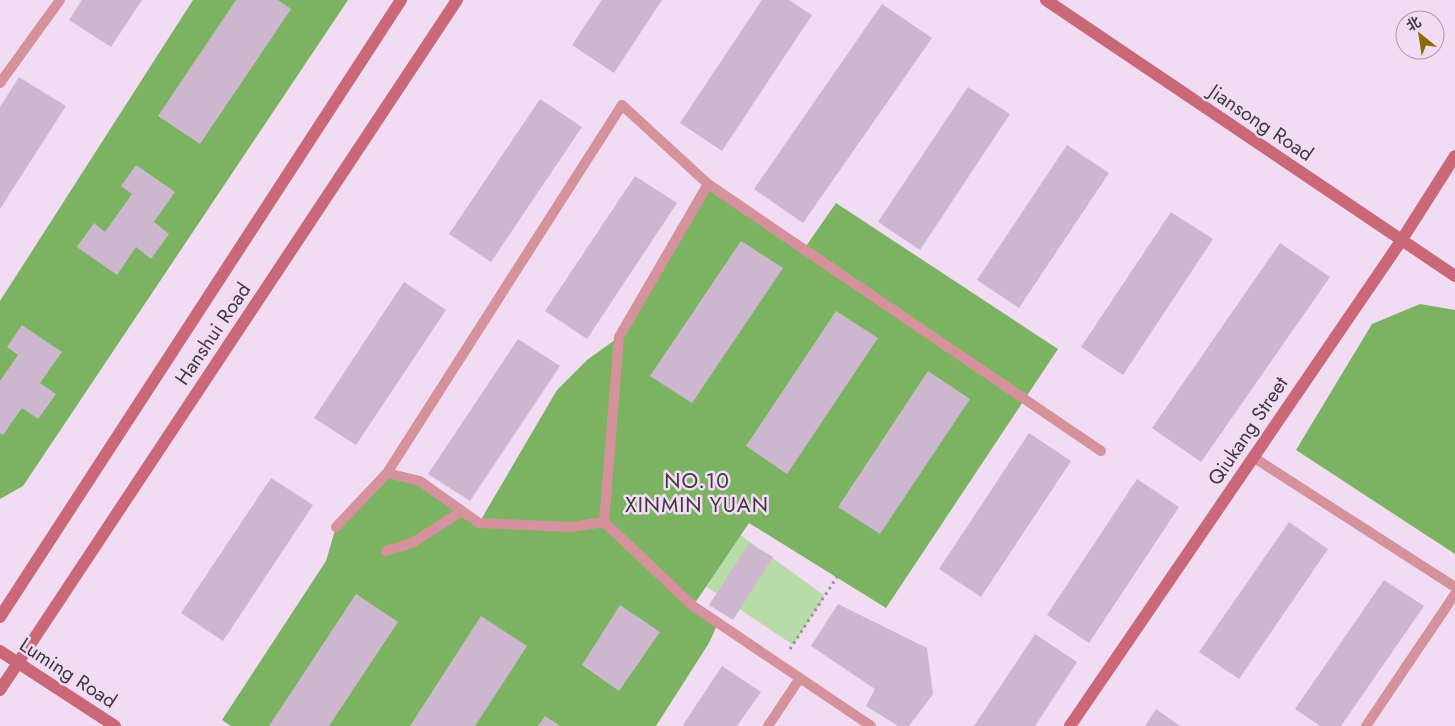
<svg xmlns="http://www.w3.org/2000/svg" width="1455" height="726" font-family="Jost,'Noto Sans SC',sans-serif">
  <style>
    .green { fill: #b7dca8 }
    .forest { fill: #7bb362 }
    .building { fill: #cdb7ce }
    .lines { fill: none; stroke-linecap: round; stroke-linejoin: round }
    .path { stroke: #9c8d9d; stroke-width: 3; stroke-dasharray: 2.5 4; stroke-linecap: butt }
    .lane { stroke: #d6929c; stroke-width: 10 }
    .secondary { stroke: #ca6779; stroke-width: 12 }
    .labels { text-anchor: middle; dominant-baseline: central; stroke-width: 5; stroke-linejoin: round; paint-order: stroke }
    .street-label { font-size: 20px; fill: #413942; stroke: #f2dcf3 }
    .neighbourhood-label { font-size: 21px; letter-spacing: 1px; fill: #413942; stroke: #f2dcf3 }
  </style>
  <rect width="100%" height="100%" fill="#f2dcf3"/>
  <!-- green -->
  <path class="green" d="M714,516L825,596L793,645L651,549Z"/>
  <!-- forest -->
  <path class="forest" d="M193,0H348L23,486L0,499V301Z
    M708,184L804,249L836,203L1058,349L886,608L749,523L693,606L718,623L709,643L656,726H231L222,720L326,561L336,527L387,473L420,481L479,523L557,390L587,360L619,337Z
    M1420,304L1455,310V554L1296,450L1372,324Z"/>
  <!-- building -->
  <path class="building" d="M82,0H142L111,47L69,20Z
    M236,0H278L291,9L200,144L158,116Z
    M602,0H662L614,73L572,45Z
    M762,0H789L812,15L722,151L680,123Z
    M882,4L932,38L803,223L754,189Z
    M19,77L66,106L0,209V107Z
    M968,87L1010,114L920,250L878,222Z
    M540,99L582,127L491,262L449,234Z
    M1067,145L1109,173L1019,308L977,280Z
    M136,165L175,192L154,222L169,234L151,259L136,247L117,275L77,247L94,223L105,232L132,194L121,186Z
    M635,176L677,203L587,339L545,311Z
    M1171,212L1213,239L1123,375L1081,347Z
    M741,241L783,268L692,403L650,376Z
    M1280,243L1330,277L1201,462L1152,428Z
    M404,282L446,310L356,445L314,418Z
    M836,311L878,338L787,474L746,446Z
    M22,325L62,352L40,383L56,394L38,419L22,408L3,435L0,433V381L18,355L7,347Z
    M518,339L560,366L470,501L428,474Z
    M928,371L970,399L880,534L838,507Z
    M1029,433L1071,461L981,597L939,569Z
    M271,478L313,505L223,641L181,613Z
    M1137,479L1179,507L1089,643L1047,615Z
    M1289,522L1328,549L1239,679L1199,652Z
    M749,543L773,557L733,620L709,605Z
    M1384,580L1424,606L1341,726H1320L1295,709Z
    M356,594L398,622L329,726H269Z
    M838,604L927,648L933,694L909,726H898L866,706L875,689L811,646Z
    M620,605L660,632L619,691L582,665Z
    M481,616L527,646L475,726H410Z
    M1035,634L1077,662L1035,726H974Z
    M722,666L761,692L737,726H684L683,725Z
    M1156,709L1180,726H1145Z
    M545,716L560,726H538Z"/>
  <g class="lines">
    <!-- path -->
    <path class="path" d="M790,649L837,577"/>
    <!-- lane -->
    <path class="lane" d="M0,83L60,0
      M708,184L619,337L604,522L693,606L871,726
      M1253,457L1455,587
      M387,473L622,105L708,184L1101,451
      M336,527L387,473L420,481L479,523L571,527L604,522
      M386,551L412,543L462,511
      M768,726L800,678
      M1366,726L1455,594"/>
    <!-- secondary -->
    <path class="secondary" d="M1046,0L1455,276
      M0,617L401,0
      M0,651L115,726
      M0,690L457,0
      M1070,726L1401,241L1455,156"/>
  </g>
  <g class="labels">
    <!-- street labels -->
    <g class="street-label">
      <text transform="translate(1261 123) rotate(34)">Jiansong Road</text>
      <text transform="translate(213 334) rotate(-56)">Hanshui Road</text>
      <text transform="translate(1248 431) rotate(-56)">Qiukang Street</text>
      <text transform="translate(68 673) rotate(33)">Luming Road</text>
    </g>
    <!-- neighbourhood labels -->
    <g class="neighbourhood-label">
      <text x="697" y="481">NO.10<tspan x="697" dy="24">XINMIN YUAN</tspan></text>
    </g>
  </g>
  <!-- north arrow -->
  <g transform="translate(1420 35) rotate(330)"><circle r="24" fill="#f2dcf3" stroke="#ab9bac"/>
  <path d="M0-4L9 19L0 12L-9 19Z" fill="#876c09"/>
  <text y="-8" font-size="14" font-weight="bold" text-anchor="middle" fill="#413942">北</text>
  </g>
</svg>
